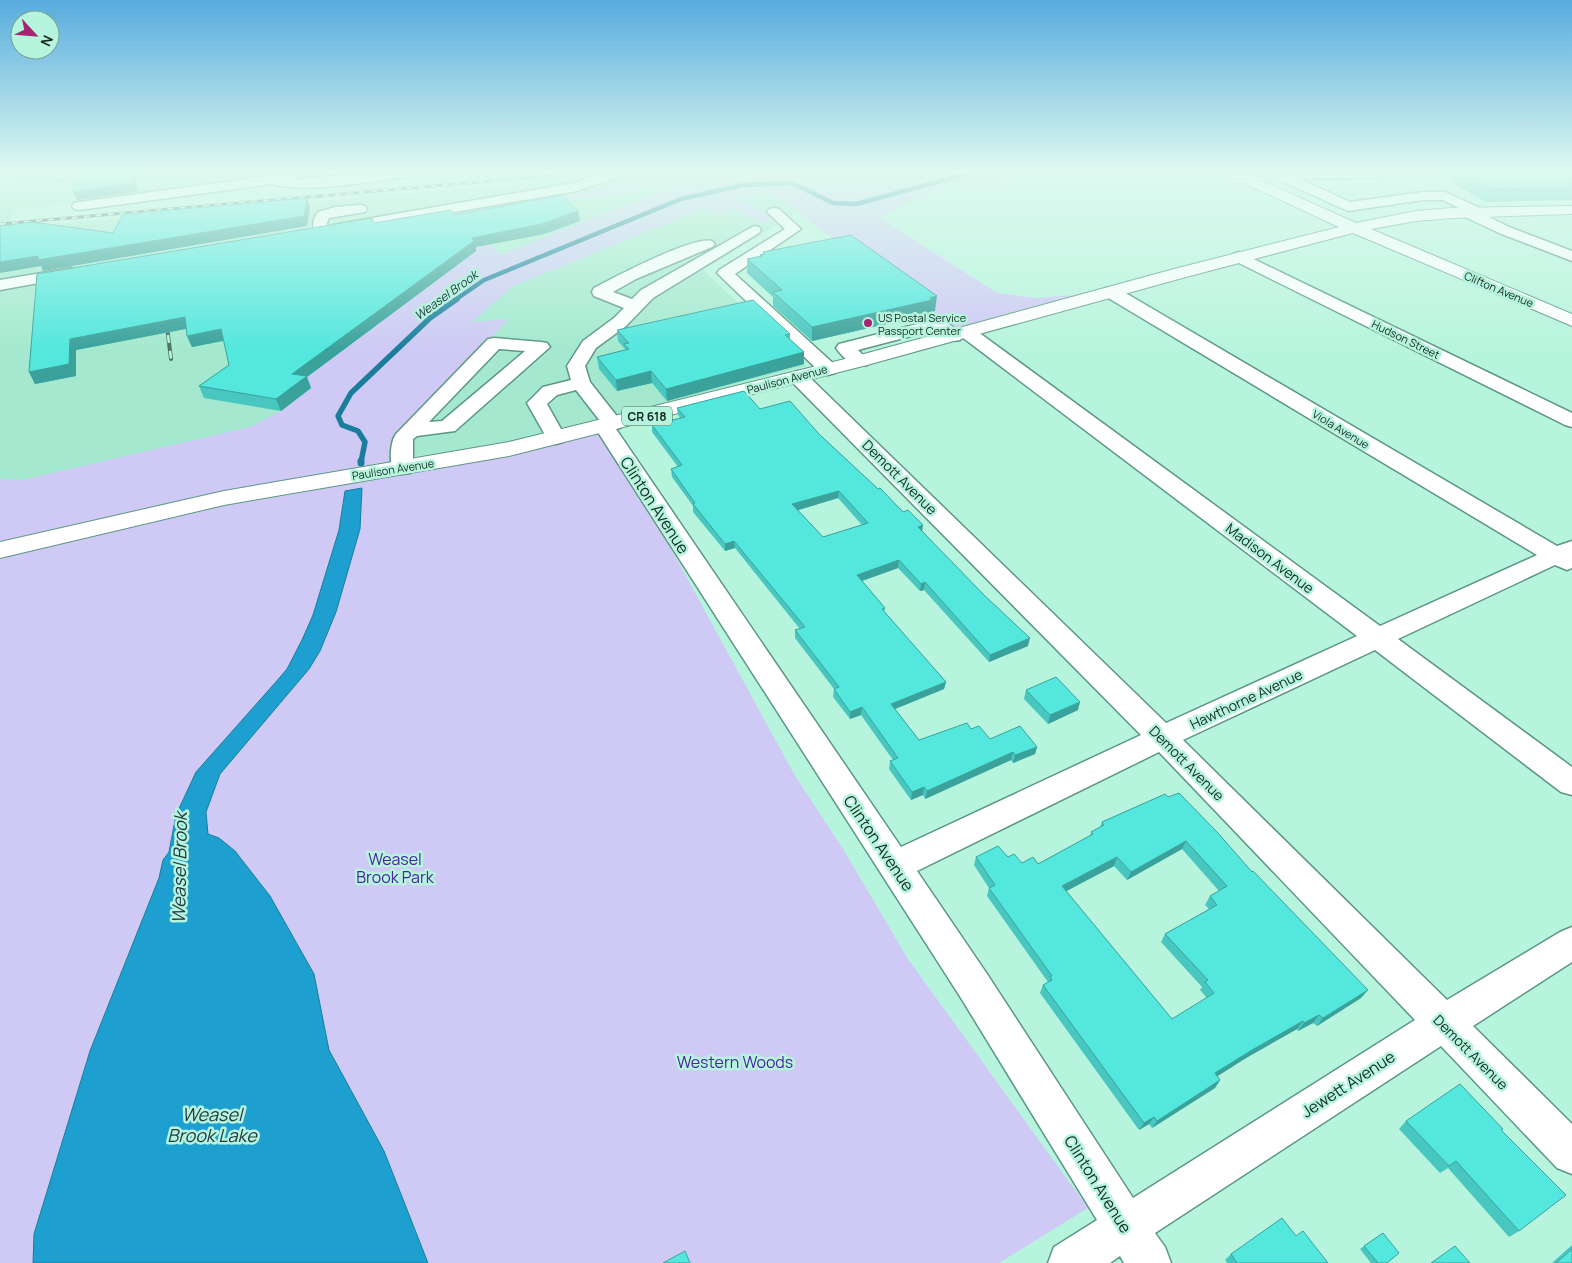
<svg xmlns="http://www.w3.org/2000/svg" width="1572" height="1263" font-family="Manrope,sans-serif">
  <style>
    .built { fill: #a4e9cf }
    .green { fill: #cecaf5 }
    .water { fill: #1da0cf; stroke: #1a7d9b }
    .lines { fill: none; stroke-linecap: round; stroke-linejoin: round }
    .stream-far2 { stroke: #1a7d9b; stroke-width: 4.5 }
    .stream-far1 { stroke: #1a7d9b; stroke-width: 5.5 }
    .stream { stroke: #1a7d9b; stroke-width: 7 }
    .minor-casing { stroke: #5c9782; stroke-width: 3 }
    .major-casing { stroke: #5c9782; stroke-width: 2 }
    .minor { fill: #fff; fill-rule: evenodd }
    .major { fill: #fff; fill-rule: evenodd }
    .rail-far1-casing { stroke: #4b7062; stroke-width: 3 }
    .rail-casing { stroke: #4b7062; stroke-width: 4 }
    .rail-far1 { stroke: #b7f4dd; stroke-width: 2; stroke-dasharray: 6; stroke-linecap: butt }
    .rail { stroke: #b7f4dd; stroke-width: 2.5; stroke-dasharray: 8; stroke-linecap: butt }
    .wall { fill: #47c7bf; fill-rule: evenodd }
    .shaded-wall { fill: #3aa29b }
    .building { fill: #53e7de; stroke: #3aa29b; fill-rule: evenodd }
    .poi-dot { fill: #a62472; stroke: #b7f4dd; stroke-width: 2 }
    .labels { text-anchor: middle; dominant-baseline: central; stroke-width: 5; stroke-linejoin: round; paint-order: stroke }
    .far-street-label { font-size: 11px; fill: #132c23; stroke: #b7f4dd }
    .far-poi-label { font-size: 11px; fill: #132c23; stroke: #b7f4dd; text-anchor: start }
    .far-water-label { font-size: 12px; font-style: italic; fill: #1f3843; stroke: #b7f4dd }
    .shield { fill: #b7f4dd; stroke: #44685b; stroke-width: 1 }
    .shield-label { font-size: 12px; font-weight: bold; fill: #132c23 }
    .street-label { font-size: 14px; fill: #132c23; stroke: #b7f4dd }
    .near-street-label { font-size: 16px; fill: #132c23; stroke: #b7f4dd }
    .near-park-label { font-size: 16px; fill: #4b24a2; stroke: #b7f4dd }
    .near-water-label { font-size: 18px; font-style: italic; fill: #1f3843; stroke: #b7f4dd }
  </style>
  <rect width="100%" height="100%" fill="#b7f4dd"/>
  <!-- built -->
  <path class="built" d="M55,173H270L17,210L4,228L646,173H760L768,193L798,212L703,270L806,366L501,445L395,459L0,525V181Z"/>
  <!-- green -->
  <path class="green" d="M637,173H1008L995,185L946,186L880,218L997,293L1036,298L1111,292L963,334L862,261L798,212L767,192L741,199L774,218L763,224L733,210L721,214L702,209L513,286L472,322L508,319L399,444L396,469L604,426L794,774L843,849L908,959L1088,1208L999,1263H0V558L214,500L0,541V479L23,480L250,427L281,411L310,388L296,385L424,263L477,253L470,243L486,239L500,255L623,206L640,200L646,196L676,188L671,180L649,185L631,194L531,203L614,185Z"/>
  <!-- water -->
  <path class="water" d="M362,488L360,529L336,612L320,651L309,669L220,774L206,812L208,834L219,838L235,851L270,896L314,974L329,1050L384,1151L428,1263H33L34,1234L90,1051L159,878L163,860L169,852L176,815L196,772L275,683L287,669L302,640L313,615L339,530L345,491Z"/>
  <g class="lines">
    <!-- stream-far2 -->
    <path class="stream-far2" d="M455,300L484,280L681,199L743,185L792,183L833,203L856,204L971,173"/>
    <!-- stream-far1 -->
    <path class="stream-far1" d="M361,462L365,442L358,431L342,425L338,416L351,393L430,318L457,299"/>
    <!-- stream -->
    <path class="stream" d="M361,463V461"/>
    <!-- minor casing -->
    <g class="minor-casing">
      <path id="minor" d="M51,173H65V176L58,180L53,179Z
        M276,173H310L308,176L291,179H296L372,173H415L408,177C369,181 309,194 272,184L79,210L74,209L72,206L74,203L79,202L268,176Z
        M604,173H624L622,176L577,191L338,232L333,231L331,228L333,225L338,224L574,183Z
        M1278,173H1392L1385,177L1300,179L1350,202L1423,192H1445L1482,209L1484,212L1483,214L1509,227L1572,251V261L1499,233L1461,215L1459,212L1461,209L1443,200H1423L1348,211L1277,179L1275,176Z
        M360,205L365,206L367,209L365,212L329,218L327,223L328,230L326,233H316C311,226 313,219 318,212L335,207Z
        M774,208L779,209L801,229L735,274L835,365L837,369L835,373L828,375L821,373L717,273L719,270L785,229L767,212L769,209Z
        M754,226L759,227L761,230L759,233L653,298L626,326L596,348L585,366L590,382L623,424L620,428L616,429L901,847L1141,735L791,381L789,377L791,373L798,371L805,373L1166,723L1357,636L962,337L960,340C949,343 943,336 934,330L858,350L869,361L867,365C854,368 843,358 836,348L839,344L937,319L943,320L960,332L962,329L968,328L974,329L1380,626L1537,555L1105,296L1103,292L1105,288H1117L1557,546L1572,541V568L1567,570L1555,565L1398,639L1572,767V795L1561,792L1375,650L1183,740L1447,1000L1560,932L1572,927V962L1473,1026L1572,1124V1174L1557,1168L1441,1046L1155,1233L1165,1247L1171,1263H1124L1120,1256L1110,1263H1048L1054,1247L1097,1220L961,998L594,426L600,421L576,390L557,395L547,404L566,438L563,442L556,444L549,442L527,403L543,387L571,380L567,366L583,341L614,318L624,308L594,296L592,292L594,288C615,277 692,236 712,241L715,244L712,247L636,279L613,292L632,299L641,290ZM1159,752L1415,1020L1133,1198L987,974L917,871Z
        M1239,252L1572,413V427L1565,425L1233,260L1231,257L1233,254Z
        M71,268L77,270L79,273L77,276L0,290V280Z
        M494,338L541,342L547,343L550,347L455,431L417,436L413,439V468L410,473L402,474L394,473C389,464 390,442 396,434L488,339ZM499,349L525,351L442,421L429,422Z"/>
    </g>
    <!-- major casing -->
    <g class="major-casing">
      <path id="major" d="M1227,173H1245L1356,223L1416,211L1453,208L1572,206V214L1453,218L1416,221L1371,229L1572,314V326L1353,233L1186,277L867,365L509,456L224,505L0,558V542L224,491L509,442L853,357L1174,269L1339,227L1229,176Z"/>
    </g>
    <!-- minor -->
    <use href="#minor" class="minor"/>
    <!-- major -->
    <use href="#major" class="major"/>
    <!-- rail-far1 casing -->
    <g class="rail-far1-casing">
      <path id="rail-far1" d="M0,224L582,173"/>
    </g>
    <!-- rail casing -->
    <g class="rail-casing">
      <path id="rail" d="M166,319L171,359"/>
    </g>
    <!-- rail-far1 -->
    <use href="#rail-far1" class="rail-far1"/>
    <!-- rail -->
    <use href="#rail" class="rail"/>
  </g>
  <!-- wall -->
  <path class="wall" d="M1444,173H1572V200L1485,202L1450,181L1452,177Z
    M578,211L580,221L544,234L476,247V251L307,377L311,388L281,411L204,398L199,386L229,365L224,341L192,347L187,336L186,329L76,350V376L35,384L29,372L37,274L374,223L455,215Z
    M763,252L935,311L930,312V314L812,341L773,306V297L747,273V259L760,257V255L763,254Z
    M617,330L790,334V339L804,364L667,401L652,383L617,391L599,369L597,357L625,350V349L618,341Z
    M677,408L760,409L819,434L903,512L922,531L1028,646L989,662L924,590L920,591L898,568L862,581L885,608L884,612L946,682L944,689L895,709L919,740L971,729L990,739L1037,747L1035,754L1013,763L1011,760L925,799L923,795L911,800L889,769L890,761L893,760L861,715L850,719L833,697L834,689L795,638V630L800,629L735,548L725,551L693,512V506L672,477L671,469L678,467L652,432V425L680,418L678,415ZM838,498L862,525L823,537L798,510Z
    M1026,690L1078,710L1048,724L1024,699Z
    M1165,794L1361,998L1317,1026L1313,1023L1298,1031L1297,1029L1246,1058L1217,1076L1220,1080L1215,1088L1152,1128L1149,1124L1139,1130L1040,993L1043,985L1048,982L987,896L989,888L974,865L976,857H1008L1022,863L1038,864L1090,836L1091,832L1100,827L1102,822ZM1182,849L1219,891L1210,896L1205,905L1209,909L1165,934L1161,942L1202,987L1200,990L1207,998L1172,1019L1066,891L1114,866L1127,880Z
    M1406,1121L1501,1130L1519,1231L1509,1237L1448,1168L1440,1173L1399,1129Z
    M1383,1233L1387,1263H1371L1360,1249Z
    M1296,1236L1328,1263H1227L1225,1260L1231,1254Z
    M1572,1245V1263H1552Z"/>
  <!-- shaded-wall -->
  <path class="shaded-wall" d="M133,173H135L137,192L77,200L73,192Z
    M307,198L310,208L307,226L43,271L41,266L0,273V262Z
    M578,211L580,221L544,234L476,247V251L307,377L311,388L281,411L276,399L292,374L472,238Z
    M937,296L935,311L930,312V314L812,341V327Z
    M185,317L190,328L76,350V376L35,384L29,372L70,339Z
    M221,329L226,340L192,347L187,336Z
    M804,352V364L667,401L666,389Z
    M651,371L652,383L617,391L616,380Z
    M839,491L838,498L792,512V504Z
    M923,525L922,532L918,527Z
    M734,541L735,548L725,551V544Z
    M899,560L898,568L856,583L857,575Z
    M925,582L924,590L920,591L921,584Z
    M1030,638L1028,646L989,662L990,655Z
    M946,682L944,689L890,711L891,704Z
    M1080,702L1078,710L1048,724L1050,715Z
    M862,707L861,715L850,719V712Z
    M1037,747L1035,754L1013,763L1015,755Z
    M1013,752L1011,760L925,799L927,791Z
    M924,787L923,795L911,800L912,792Z
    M1186,841L1182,849L1127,880L1131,872Z
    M1117,857L1114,866L1059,895L1062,886Z
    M1368,990L1361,998L1317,1026L1323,1018Z
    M1319,1015L1313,1023L1298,1031L1304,1023Z
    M1303,1021L1297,1029L1246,1058L1210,1081L1215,1073L1252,1050Z
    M1220,1080L1215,1088L1152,1128L1157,1121Z
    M1154,1117L1149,1124L1139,1130L1144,1123Z"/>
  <!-- building -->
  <path class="building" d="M73,173H133L134,183L73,192Z
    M1463,173H1572V188L1491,189Z
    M562,195L578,211L542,224L472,238L474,241L292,374L307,376L276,399L199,386L229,365L221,329L187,336L185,317L70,339L69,364L29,372L37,274L372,218L374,223L451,210L455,215Z
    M307,198L304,216L38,260V256L0,262V226L32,222L113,233L123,214Z
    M851,235L937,296L930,298L932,300L812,327L773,292L782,290L747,259L762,256L760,255L765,254L763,252Z
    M753,300L790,334L785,335L804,352L666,389L651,371L616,380L597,357L629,349L624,344L629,343L617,330Z
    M744,391L760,409L790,401L819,434L878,489L880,488L903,512L908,510L923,525L918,527L985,596L1030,638L990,655L925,582L921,584L899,560L857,575L885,608L882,609L946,682L891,704L919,740L967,723L971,729L979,726L990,739L1020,726L1037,747L1015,755L1013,752L927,791L924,787L912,792L890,761L898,758L862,707L850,712L834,689L839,687L795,630L805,627L734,541L725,544L693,504L695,503L671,469L682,465L652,425L685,417L677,408ZM839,491L868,523L823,537L792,504Z
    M1056,677L1080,702L1050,715L1026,690Z
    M1179,793L1218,833L1252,872L1253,871L1368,990L1323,1018L1319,1015L1304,1023L1303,1021L1252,1050L1215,1073L1220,1080L1157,1121L1154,1117L1144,1123L1043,985L1052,980L1050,977L1052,976L989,888L995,885L976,857L998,846L1008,857L1014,854L1022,863L1033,857L1038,864L1093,834L1091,832L1104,825L1102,822L1165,794L1168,797ZM1186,841L1227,886L1210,896L1217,905L1165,934L1208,980L1205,982L1214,993L1172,1019L1062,886L1117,857L1131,872Z
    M1460,1084L1503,1129L1501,1130L1566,1195L1519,1231L1456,1161L1449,1166L1406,1121Z
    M1282,1218L1296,1236L1303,1231L1328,1263H1237L1231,1254Z
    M1383,1233L1399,1253L1387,1263H1378L1364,1246Z
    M1455,1246L1470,1263H1431Z
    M1572,1249V1263H1556Z
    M685,1251L690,1263H663Z"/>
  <!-- sky -->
  <linearGradient id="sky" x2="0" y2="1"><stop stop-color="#57acde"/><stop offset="0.49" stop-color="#dffaf0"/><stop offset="1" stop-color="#dffaf0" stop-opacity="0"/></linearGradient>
  <rect width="1572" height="350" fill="url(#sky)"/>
  <!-- markers -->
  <circle class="poi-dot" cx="868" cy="323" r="5"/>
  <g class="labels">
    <!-- far-street labels -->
    <g class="far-street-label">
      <text transform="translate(1499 289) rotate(23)">Clifton Avenue</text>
      <text transform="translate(1406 339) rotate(26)">Hudson Street</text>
      <text transform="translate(787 379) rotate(-15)">Paulison Avenue</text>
      <text transform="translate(1341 429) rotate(31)">Viola Avenue</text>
      <text transform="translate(393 469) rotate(-9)">Paulison Avenue</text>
    </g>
    <!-- far-poi labels -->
    <g class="far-poi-label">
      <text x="878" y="317">US Postal Service<tspan x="878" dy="13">Passport Center</tspan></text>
    </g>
    <!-- far-water labels -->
    <g class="far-water-label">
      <text transform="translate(446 295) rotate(-36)">Weasel Brook</text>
    </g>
    <!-- shield labels -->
    <rect class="shield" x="622" y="406.5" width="50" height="19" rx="4"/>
    <g class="shield-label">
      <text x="647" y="416">CR 618</text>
    </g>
    <!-- street labels -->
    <g class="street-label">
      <text transform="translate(900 477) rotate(45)">Demott Avenue</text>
      <text transform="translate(1270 558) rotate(37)">Madison Avenue</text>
      <text transform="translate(1246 699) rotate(-25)">Hawthorne Avenue</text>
      <text transform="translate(1187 763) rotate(45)">Demott Avenue</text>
      <text transform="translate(1471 1052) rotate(45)">Demott Avenue</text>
    </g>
    <!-- near-street labels -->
    <g class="near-street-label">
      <text transform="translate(655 505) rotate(57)">Clinton Avenue</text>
      <text transform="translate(879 843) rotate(56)">Clinton Avenue</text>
      <text transform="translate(1348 1084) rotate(-33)">Jewett Avenue</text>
      <text transform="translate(1098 1184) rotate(58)">Clinton Avenue</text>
    </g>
    <!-- near-park labels -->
    <g class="near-park-label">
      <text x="395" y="859">Weasel<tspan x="395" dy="18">Brook Park</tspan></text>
      <text x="735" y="1062">Western Woods</text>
    </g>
    <!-- near-water labels -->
    <g class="near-water-label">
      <text transform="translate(179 868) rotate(-89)">Weasel Brook</text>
      <text x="212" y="1114">Weasel<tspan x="212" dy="21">Brook Lake</tspan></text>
    </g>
  </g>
  <!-- north arrow -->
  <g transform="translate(35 35) rotate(116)"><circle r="24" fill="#b7f4dd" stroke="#75a493"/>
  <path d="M0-4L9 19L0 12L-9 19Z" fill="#a62472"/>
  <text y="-8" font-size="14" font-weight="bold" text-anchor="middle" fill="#132c23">N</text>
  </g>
</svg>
